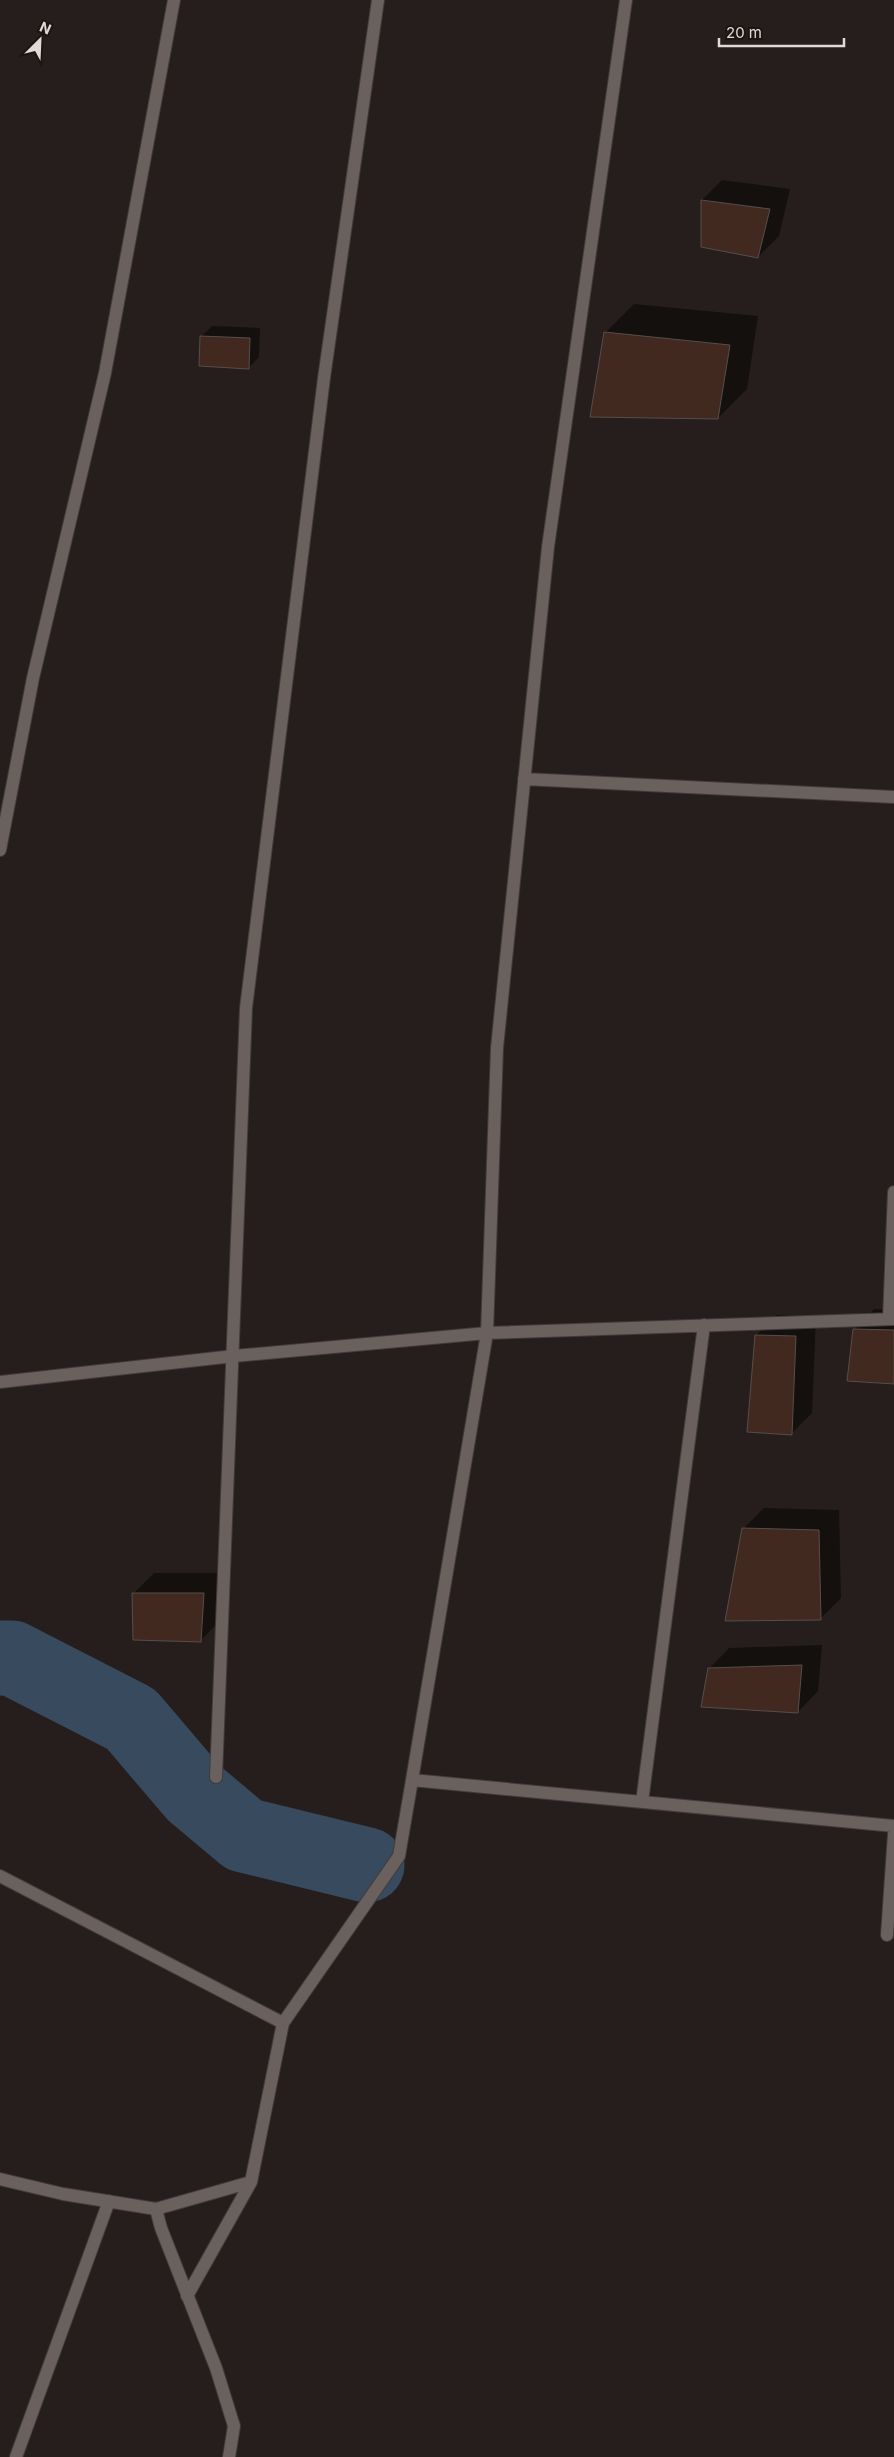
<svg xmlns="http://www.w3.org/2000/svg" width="894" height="2457" font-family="Inter,sans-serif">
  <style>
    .shadow { fill: #0007 }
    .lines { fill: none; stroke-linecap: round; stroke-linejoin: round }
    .river { stroke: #384a5e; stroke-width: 75 }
    .building { fill: #41291f; stroke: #564e4b }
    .minor-casing { stroke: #403b39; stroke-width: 14 }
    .minor { stroke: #6a615e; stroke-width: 12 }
  </style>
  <rect width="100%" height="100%" fill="#251e1c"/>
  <!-- shadow -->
  <path class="shadow" d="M722,180L790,189L779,236L758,257L703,246L702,200Z
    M634,304L758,316L747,389L718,418L605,333Z
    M212,326L260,328L259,357L249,367L202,336Z
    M874,1309L894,1310V1383L854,1330Z
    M777,1315L816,1316L812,1413L791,1434L756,1335Z
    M764,1508L839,1510L841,1598L821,1618L743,1529Z
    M154,1573H224L221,1620L200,1641L133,1594Z
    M822,1645L818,1691L798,1712L709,1669L729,1648Z"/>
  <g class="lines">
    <!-- river -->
    <path class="river" d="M0,1658H12L131,1719L194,1793L244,1835L367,1865"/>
  </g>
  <!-- building -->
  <path class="building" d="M701,200L770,209L758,258L701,247Z
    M604,332L730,345L718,419L590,417Z
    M200,336L250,338L249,369L199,366Z
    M853,1329L894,1330V1384L847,1381Z
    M755,1335L796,1336L792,1435L747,1432Z
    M742,1528L819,1530L821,1620L725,1621Z
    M132,1593H204L201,1642L133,1640Z
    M802,1665L798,1713L701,1707L708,1668Z"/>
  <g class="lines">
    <!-- minor casing -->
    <g class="minor-casing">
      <path id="minor" d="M524,779L894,797
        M0,850L33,678L105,373L174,0
        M889,1319L894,1192
        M0,1382L234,1356L487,1333L894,1319
        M216,1777L246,1008L324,378L378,0
        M412,1780L894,1826
        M642,1802L704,1325
        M0,1876L283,2023L251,2182L156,2209L161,2228L216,2368L234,2426L229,2457
        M887,1935L894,1834
        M283,2023L399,1856L412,1780L487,1333L497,1048L548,547L626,0
        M0,2179L63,2194L156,2209
        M187,2296L251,2182
        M16,2457L109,2201"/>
    </g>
    <!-- minor -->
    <use href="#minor" class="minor"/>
  </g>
  <!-- north arrow -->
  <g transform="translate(40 40) rotate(24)" stroke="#1c1512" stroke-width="4" paint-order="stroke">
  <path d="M0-4L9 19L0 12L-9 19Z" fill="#e0dbd9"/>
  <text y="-8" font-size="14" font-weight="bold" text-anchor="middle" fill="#e0dbd9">N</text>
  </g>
  <!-- scale -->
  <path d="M719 38v8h125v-8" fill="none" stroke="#e0dbd9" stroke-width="2.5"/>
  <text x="726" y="38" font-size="15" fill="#e0dbd9" stroke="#1c1512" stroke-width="4" paint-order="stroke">20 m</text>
</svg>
